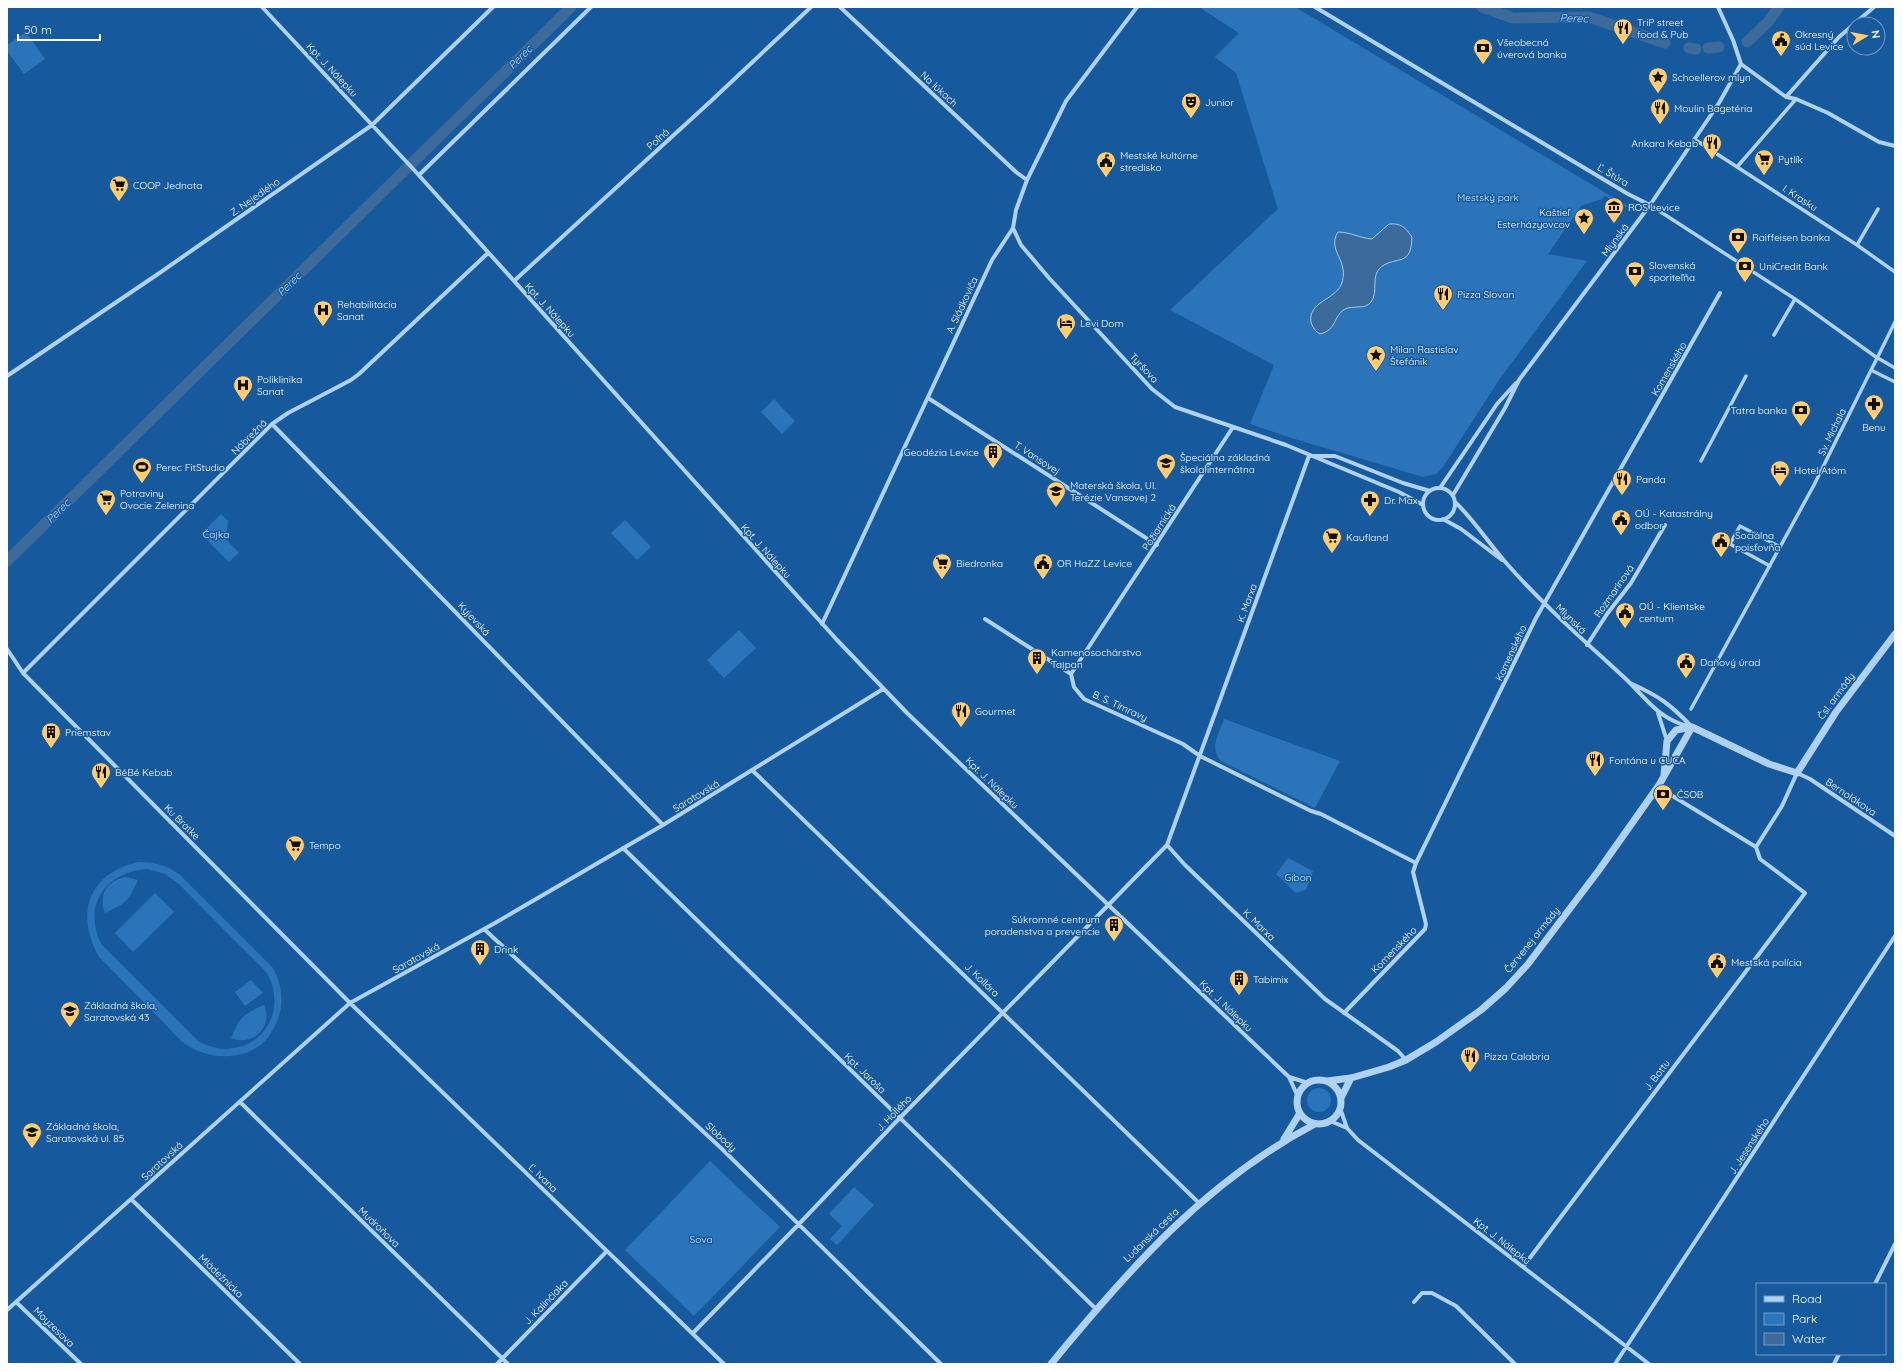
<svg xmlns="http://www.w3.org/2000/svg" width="1902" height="1371" font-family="Quicksand,sans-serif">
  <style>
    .green { fill: #2b74ba; fill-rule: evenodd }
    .water { fill: #3c6b9b; stroke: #a1cdf5 }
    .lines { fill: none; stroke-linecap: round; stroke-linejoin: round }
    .canal { stroke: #3c6b9b; stroke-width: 11 }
    .pedestrian { stroke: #afd1f2; stroke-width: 3.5 }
    .minor { stroke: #afd1f2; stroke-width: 4 }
    .tertiary { stroke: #afd1f2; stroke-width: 7 }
    .labels { text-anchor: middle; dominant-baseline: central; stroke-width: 3; stroke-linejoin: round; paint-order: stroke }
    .poi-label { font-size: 10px; fill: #fff; stroke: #17599d; text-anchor: start }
    .street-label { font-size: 10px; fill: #fff; stroke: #17599d }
    .park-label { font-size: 10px; fill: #d7eafc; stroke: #17599d }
    .water-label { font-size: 11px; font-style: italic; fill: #bbdbf9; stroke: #17599d }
  </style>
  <rect width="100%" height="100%" fill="#17599d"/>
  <!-- green -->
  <path class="green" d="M1202,7H1295L1626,205L1628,208L1605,196L1602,199L1581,206L1548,254L1587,261L1499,380L1443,467L1436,474L1423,477L1288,437L1250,424L1274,365L1170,310L1278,209L1236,73L1215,57L1239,33L1202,9Z
    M26,32L45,59L24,74L7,51V45Z
    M774,399L795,421L782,434L761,412Z
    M221,514L228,521L226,539L239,553L229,562L201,534Z
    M625,520L651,547L637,560L611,533Z
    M739,630L756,648L724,678L707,660Z
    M1224,719L1340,761L1315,808L1221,761C1209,749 1219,733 1224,719Z
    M1288,858L1313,871L1306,890L1296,893L1276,874Z
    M138,862C154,862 166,865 179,874L273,968C284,989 285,1010 272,1031C255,1062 211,1062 185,1044C176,1037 168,1026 159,1018C139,997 119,977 99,957C75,914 88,874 138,862ZM148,869L165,874L179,884L267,973C293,1021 246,1068 198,1041L102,945C81,906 106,871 148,869Z
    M126,877L138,880C128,901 127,903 105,913C98,895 107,880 126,877Z
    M155,893L174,912L133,952L115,933Z
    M251,980L263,993L245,1006L235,992Z
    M264,1005C274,1027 252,1047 231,1038C241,1016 242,1015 264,1005Z
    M1307 1100a12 12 0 1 1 24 0a12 12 0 1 1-24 0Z
    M710,1161L780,1227L694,1316L625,1250Z
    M854,1187L874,1205L837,1245L830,1239L842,1226L829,1214Z"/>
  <!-- water -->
  <path class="water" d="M1389,224C1401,223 1405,227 1412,237C1411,268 1397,255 1381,267C1370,276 1379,292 1371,302C1365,310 1353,305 1345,309C1333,316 1337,330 1320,334C1315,331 1313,328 1311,322C1308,302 1334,300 1341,285C1351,261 1326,251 1338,232C1350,232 1360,238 1372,239Z"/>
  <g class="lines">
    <!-- canal -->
    <path class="canal" d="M1482,7L1513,18L1589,17L1665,43
      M1747,42L1767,23L1779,7
      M1689,48L1696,49
      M1708,48L1719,47
      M7,561L571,7"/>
    <!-- pedestrian -->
    <path class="pedestrian" d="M1694,139L1857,245L1895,272
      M1737,167L1796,99
      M1650,205L1795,299L1876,357L1895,368
      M1857,245L1878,209
      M1774,335L1795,299
      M1871,370L1895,382
      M1701,461L1746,376
      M1770,566L1730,544L1740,526L1780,547
      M1691,709L1814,485L1895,322"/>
    <!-- minor -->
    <path class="minor" d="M262,7L415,171L837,640L907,713L1289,1077L1298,1097
      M840,7L1016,172L1027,180
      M1315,7L1628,194L1650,205
      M1718,7L1733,40L1741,64
      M1741,64L1786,97L1796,99L1828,113L1879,142L1895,146
      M1786,97L1839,37L1874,7
      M419,175L591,7
      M1013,228L1021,245L1049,278L1152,389L1175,407L1286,445L1399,492L1423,505
      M514,281L711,101L811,7
      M7,376L158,274L372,125L493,7
      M928,398L1157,545
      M272,424L663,825
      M1312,456H1335L1403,483L1430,491
      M1440,488L1497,404L1516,383
      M1423 504a16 16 0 1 1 32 0a16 16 0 1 1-32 0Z
      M1453,495L1505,408L1519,380L1650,205L1719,103L1741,64
      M1455,502C1475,521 1489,544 1508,565C1545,607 1587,643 1628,681C1648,701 1659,718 1687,726
      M1443,519L1461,529L1502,560
      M985,619L1071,674L1074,687L1084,699L1183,744L1200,756L1311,811L1321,814L1416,863
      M822,624L992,260L1013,228L1016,210L1027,180L1066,101L1137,7
      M1587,645L1607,614L1631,583L1665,525
      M7,649L23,673L350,1003L724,1364
      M23,673L272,424L288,413L351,380L359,374L488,253
      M1071,674L1233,427
      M1630,683C1659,696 1670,704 1692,727
      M1658,713L1667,741
      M753,771L1199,1203
      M1167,845L1185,865L1325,999L1398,1051L1406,1060
      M1756,847L1782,806L1797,773L1810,779L1895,836
      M623,848L1096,1309
      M484,929L721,1148L941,1364
      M1344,1013L1425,929L1426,924L1413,872L1416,863L1536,618L1720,293
      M1289,1077L1308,1083
      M240,1102L508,1364
      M1340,1108L1347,1128
      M1330,1121L1347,1128L1358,1140L1649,1364
      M132,1200L300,1364
      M1523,1267L1805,893L1760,859L1756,847L1671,795L1659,785
      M1875,1284L1895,1244
      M16,1302L81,1364
      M1414,1302L1422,1293H1432L1456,1306L1515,1364
      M7,1310L350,1003L495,923L663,825L883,689
      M693,1333L799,1224L892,1126L1167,845L1309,456
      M497,1364L607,1251
      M1615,1364L1895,936
      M1834,1364L1839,1354"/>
    <!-- tertiary -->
    <path class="tertiary" d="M1664,775L1667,741L1676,730L1692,727L1769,764L1797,773L1836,712L1895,634
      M1297 1102a22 22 0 1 1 44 0a22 22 0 1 1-44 0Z
      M1327,1081L1351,1078L1389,1067L1406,1060L1436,1042L1481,1010L1506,988L1528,964L1599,870L1659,785L1692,727
      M1341,1098L1351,1078
      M1284,1139L1300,1113
      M1051,1364C1128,1270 1206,1181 1315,1124"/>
  </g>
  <!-- icons -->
  <defs>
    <g id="restaurant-pin" transform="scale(1)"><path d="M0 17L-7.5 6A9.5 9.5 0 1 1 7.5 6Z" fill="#ffcd70" stroke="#17599d"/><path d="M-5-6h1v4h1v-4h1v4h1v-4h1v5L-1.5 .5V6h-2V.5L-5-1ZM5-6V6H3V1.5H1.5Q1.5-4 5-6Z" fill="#111"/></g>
    <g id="civic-pin" transform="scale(1)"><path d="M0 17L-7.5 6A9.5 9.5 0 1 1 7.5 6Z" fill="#ffcd70" stroke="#17599d"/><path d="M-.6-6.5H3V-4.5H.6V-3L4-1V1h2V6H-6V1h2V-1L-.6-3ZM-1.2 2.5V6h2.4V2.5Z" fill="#111"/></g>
    <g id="bank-pin" transform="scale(1)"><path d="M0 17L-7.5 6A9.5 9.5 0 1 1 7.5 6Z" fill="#ffcd70" stroke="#17599d"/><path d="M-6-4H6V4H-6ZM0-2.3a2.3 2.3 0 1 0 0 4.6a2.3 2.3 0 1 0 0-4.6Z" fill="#111"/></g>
    <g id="sight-pin" transform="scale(1)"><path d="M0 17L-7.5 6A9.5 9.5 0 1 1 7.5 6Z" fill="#ffcd70" stroke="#17599d"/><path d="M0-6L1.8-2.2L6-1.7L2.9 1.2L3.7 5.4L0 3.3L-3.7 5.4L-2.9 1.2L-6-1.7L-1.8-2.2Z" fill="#111"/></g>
    <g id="theatre-pin" transform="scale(1)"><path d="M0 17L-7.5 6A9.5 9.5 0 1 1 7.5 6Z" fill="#ffcd70" stroke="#17599d"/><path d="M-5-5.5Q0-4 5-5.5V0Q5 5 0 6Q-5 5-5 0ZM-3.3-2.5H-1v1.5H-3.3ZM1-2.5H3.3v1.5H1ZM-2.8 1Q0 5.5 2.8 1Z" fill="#111"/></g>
    <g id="supermarket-pin" transform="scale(1)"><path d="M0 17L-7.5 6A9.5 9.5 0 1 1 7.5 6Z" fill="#ffcd70" stroke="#17599d"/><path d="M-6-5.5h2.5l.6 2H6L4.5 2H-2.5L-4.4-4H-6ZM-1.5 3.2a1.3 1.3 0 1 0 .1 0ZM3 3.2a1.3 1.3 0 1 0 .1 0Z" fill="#111"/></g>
    <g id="museum-pin" transform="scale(1)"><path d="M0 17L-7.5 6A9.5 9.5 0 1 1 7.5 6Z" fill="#ffcd70" stroke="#17599d"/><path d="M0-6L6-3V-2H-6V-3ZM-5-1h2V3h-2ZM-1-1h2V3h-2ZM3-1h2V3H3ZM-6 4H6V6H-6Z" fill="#111"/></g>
    <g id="hospital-pin" transform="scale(1)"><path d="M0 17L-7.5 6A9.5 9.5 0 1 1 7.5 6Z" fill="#ffcd70" stroke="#17599d"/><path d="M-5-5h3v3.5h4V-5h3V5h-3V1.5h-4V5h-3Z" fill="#111"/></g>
    <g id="hotel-pin" transform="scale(1)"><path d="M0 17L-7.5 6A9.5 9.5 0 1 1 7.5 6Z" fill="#ffcd70" stroke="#17599d"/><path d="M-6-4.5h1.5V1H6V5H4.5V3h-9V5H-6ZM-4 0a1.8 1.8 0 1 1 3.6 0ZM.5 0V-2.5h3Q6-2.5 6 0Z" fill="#111"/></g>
    <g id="pharmacy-pin" transform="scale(1)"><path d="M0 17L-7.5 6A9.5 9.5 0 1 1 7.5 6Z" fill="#ffcd70" stroke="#17599d"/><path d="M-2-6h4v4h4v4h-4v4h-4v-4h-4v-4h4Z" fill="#111"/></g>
    <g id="building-pin" transform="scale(1)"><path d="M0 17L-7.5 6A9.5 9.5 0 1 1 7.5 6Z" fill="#ffcd70" stroke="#17599d"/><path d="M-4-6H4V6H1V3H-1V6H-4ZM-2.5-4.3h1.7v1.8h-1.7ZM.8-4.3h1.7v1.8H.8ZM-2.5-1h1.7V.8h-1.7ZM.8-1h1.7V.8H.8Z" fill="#111"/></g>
    <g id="school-pin" transform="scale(1)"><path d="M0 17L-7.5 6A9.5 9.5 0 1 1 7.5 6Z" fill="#ffcd70" stroke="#17599d"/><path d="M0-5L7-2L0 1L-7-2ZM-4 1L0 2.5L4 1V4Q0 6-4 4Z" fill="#111"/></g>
    <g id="stadium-pin" transform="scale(1)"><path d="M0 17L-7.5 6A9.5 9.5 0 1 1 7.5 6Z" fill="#ffcd70" stroke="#17599d"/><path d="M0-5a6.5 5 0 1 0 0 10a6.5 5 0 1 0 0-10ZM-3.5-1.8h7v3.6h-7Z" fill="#111"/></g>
  </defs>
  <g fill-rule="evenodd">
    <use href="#restaurant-pin" x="1623" y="28"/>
    <use href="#civic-pin" x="1781" y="40"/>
    <use href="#bank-pin" x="1483" y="48"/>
    <use href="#sight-pin" x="1658" y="77"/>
    <use href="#theatre-pin" x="1191" y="102"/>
    <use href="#restaurant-pin" x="1660" y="108"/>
    <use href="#restaurant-pin" x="1712" y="143"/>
    <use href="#supermarket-pin" x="1764" y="159"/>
    <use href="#civic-pin" x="1106" y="161"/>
    <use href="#supermarket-pin" x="119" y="185"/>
    <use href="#museum-pin" x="1614" y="207"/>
    <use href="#sight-pin" x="1584" y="218"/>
    <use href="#bank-pin" x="1738" y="237"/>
    <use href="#bank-pin" x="1745" y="266"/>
    <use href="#bank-pin" x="1635" y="271"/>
    <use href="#restaurant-pin" x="1443" y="294"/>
    <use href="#hospital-pin" x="323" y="310"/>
    <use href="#hotel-pin" x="1066" y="323"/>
    <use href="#sight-pin" x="1376" y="355"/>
    <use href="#hospital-pin" x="243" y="385"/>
    <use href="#pharmacy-pin" x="1874" y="404"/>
    <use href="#bank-pin" x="1801" y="410"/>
    <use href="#building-pin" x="993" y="452"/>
    <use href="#school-pin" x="1166" y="463"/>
    <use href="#stadium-pin" x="142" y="467"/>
    <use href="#hotel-pin" x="1780" y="470"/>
    <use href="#restaurant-pin" x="1622" y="479"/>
    <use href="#school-pin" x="1056" y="491"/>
    <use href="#supermarket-pin" x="106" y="499"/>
    <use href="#pharmacy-pin" x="1370" y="500"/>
    <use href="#civic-pin" x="1621" y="519"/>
    <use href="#supermarket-pin" x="1332" y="537"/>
    <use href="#civic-pin" x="1721" y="541"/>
    <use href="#supermarket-pin" x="942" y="563"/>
    <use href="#civic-pin" x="1043" y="563"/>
    <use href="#civic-pin" x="1625" y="612"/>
    <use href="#building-pin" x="1037" y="658"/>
    <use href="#civic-pin" x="1686" y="662"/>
    <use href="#restaurant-pin" x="961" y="711"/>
    <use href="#building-pin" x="51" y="732"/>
    <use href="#restaurant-pin" x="1595" y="760"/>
    <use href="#restaurant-pin" x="101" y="772"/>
    <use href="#bank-pin" x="1663" y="794"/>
    <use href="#supermarket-pin" x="295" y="845"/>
    <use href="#building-pin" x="1114" y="925"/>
    <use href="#building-pin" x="480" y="949"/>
    <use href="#civic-pin" x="1717" y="962"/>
    <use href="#building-pin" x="1239" y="979"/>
    <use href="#school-pin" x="70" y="1011"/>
    <use href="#restaurant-pin" x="1470" y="1056"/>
    <use href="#school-pin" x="32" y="1132"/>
  </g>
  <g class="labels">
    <!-- poi labels -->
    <g class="poi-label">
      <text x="1637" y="22">TriP street<tspan x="1637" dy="12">food &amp; Pub</tspan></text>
      <text x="1795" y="34">Okresný<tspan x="1795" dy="12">súd Levice</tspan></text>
      <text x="1497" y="42">Všeobecná<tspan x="1497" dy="12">úverová banka</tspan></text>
      <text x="1672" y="77">Schoellerov mlyn</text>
      <text x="1205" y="102">Junior</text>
      <text x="1674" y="108">Moulin Bagetéria</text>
      <text x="1698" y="143" text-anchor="end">Ankara Kebab</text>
      <text x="1120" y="155">Mestské kultúrne<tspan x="1120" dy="12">stredisko</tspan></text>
      <text x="1778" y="159">Pytlík</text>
      <text x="133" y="185">COOP Jednota</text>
      <text x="1628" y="207">ROS Levice</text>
      <text x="1570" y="212" text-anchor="end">Kaštieľ<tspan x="1570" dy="12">Esterházyovcov</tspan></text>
      <text x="1752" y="237">Raiffeisen banka</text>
      <text x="1649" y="265">Slovenská<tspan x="1649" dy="12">sporiteľňa</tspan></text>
      <text x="1759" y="266">UniCredit Bank</text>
      <text x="1457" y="294">Pizza Slovan</text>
      <text x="337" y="304">Rehabilitácia<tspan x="337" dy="12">Sanat</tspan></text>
      <text x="1080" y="323">Levi Dom</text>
      <text x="1390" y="349">Milan Rastislav<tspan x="1390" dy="12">Štefánik</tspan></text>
      <text x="257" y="379">Poliklinika<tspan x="257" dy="12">Sanat</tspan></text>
      <text x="1787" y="410" text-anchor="end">Tatra banka</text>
      <text x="1874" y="427" text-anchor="middle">Benu</text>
      <text x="979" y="452" text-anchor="end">Geodézia Levice</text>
      <text x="1180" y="457">Špeciálna základná<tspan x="1180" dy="12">škola internátna</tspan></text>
      <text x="156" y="467">Perec FitStudio</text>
      <text x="1794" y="470">Hotel Atóm</text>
      <text x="1636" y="479">Panda</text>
      <text x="1070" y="485">Materská škola, Ul.<tspan x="1070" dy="12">Terézie Vansovej 2</tspan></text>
      <text x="120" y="493">Potraviny<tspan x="120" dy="12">Ovocie Zelenina</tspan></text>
      <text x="1384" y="500">Dr. Max</text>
      <text x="1635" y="513">OÚ - Katastrálny<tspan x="1635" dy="12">odbor</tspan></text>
      <text x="1735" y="535">Sociálna<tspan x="1735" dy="12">poisťovňa</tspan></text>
      <text x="1346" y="537">Kaufland</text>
      <text x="956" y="563">Biedronka</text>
      <text x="1057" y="563">OR HaZZ Levice</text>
      <text x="1639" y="606">OÚ - Klientske<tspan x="1639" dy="12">centum</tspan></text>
      <text x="1051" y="652">Kamenosochárstvo<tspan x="1051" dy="12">Tajpan</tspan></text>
      <text x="1700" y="662">Daňový úrad</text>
      <text x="975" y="711">Gourmet</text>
      <text x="65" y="732">Priemstav</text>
      <text x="1609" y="760">Fontána u CUCA</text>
      <text x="115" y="772">BéBé Kebab</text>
      <text x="1677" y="794">ČSOB</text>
      <text x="309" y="845">Tempo</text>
      <text x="1100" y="919" text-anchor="end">Súkromné centrum<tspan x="1100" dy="12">poradenstva a prevencie</tspan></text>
      <text x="494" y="949">Drink</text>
      <text x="1731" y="962">Mestská polícia</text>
      <text x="1253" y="979">Tabimix</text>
      <text x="84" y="1005">Základná škola,<tspan x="84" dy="12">Saratovská 43</tspan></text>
      <text x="1484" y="1056">Pizza Calabria</text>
      <text x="46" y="1126">Základná škola,<tspan x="46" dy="12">Saratovská ul. 85</tspan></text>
    </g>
    <!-- street labels -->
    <g class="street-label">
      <text transform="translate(332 70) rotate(47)">Kpt. J. Nálepku</text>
      <text transform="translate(939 89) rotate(43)">Na lúkach</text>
      <text transform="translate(658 139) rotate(-42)">Poľná</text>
      <text transform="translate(1613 175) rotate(31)">Ľ. Štúra</text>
      <text transform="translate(255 197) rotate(-35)">Z. Nejedlého</text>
      <text transform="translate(1800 198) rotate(33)">I. Krasku</text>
      <text transform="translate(1615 240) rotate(-53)">Mlynská</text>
      <text transform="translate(962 305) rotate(-65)">A. Sládkoviča</text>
      <text transform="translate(550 310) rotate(48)">Kpt. J. Nálepku</text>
      <text transform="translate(1144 368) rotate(47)">Tyršova</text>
      <text transform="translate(1669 369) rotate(-60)">Komenského</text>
      <text transform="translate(1832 432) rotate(-64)">Sv. Michala</text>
      <text transform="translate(249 437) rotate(-45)">Nábrežná</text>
      <text transform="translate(1037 458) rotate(33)">T. Vansovej</text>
      <text transform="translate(1159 527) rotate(-57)">Požiarnická</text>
      <text transform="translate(766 551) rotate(48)">Kpt. J. Nálepku</text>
      <text transform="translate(1614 591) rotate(-55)">Rozmarínová</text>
      <text transform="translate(1247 603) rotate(-70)">K. Marxa</text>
      <text transform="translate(474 619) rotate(47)">Kyjevská</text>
      <text transform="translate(1571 619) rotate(44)">Mlynská</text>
      <text transform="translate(1511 653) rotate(-65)">Komenského</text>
      <text transform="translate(1836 696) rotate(-54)">Čsl. armády</text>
      <text transform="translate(1120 706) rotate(25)">B. S. Timravy</text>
      <text transform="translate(992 783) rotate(44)">Kpt. J. Nálepku</text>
      <text transform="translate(696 796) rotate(-31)">Saratovská</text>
      <text transform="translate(1851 797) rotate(34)">Bernolákova</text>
      <text transform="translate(182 822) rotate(45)">Ku Bratke</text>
      <text transform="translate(1259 925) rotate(44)">K. Marxa</text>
      <text transform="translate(1532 940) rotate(-51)">Červenej armády</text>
      <text transform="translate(1394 950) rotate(-46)">Komenského</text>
      <text transform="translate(416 958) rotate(-29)">Saratovská</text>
      <text transform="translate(982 980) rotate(44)">J. Kollára</text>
      <text transform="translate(1226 1006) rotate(44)">Kpt. J. Nálepku</text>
      <text transform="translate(865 1073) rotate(44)">Kpt. Jaroša</text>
      <text transform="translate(1657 1075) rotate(-53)">J. Bottu</text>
      <text transform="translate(894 1113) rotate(-46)">J. Hollého</text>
      <text transform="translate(721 1137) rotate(43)">Slobody</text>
      <text transform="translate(1749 1146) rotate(-57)">J. Jesenského</text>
      <text transform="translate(162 1161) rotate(-43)">Saratovská</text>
      <text transform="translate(543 1178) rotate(44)">Ľ. Ivana</text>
      <text transform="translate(379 1227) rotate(44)">Mudroňova</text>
      <text transform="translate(1151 1235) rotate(-44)">Ludanská cesta</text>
      <text transform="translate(1502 1241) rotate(38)">Kpt. J. Nálepku</text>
      <text transform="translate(221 1276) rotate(44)">Mládežnícka</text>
      <text transform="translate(546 1302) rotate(-46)">J. Kalinčiaka</text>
      <text transform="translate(54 1327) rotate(44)">Moyzesova</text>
    </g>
    <!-- park labels -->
    <g class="park-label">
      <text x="1488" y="197">Mestský park</text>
      <text x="216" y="534">Čajka</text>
      <text x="1298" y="877">Gibon</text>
      <text x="701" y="1239">Sova</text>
    </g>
    <!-- water labels -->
    <g class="water-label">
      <text transform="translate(1574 18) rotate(2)">Perec</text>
      <text transform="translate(520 57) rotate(-45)">Perec</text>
      <text transform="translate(289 284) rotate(-45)">Perec</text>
      <text transform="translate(58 511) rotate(-45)">Perec</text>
    </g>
  </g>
  <!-- border -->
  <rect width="1902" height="1371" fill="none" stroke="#ffffff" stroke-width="16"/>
  <!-- legend -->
  <rect x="1756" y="1283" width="130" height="72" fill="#17599d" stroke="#749bc4"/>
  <rect x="1764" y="1296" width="20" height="6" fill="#afd1f2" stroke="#749bc4"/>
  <text x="1792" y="1303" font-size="12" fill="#ffffff">Road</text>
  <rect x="1764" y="1313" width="20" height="12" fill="#2b74ba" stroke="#749bc4"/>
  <text x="1792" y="1323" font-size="12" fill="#ffffff">Park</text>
  <rect x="1764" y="1333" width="20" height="12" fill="#3c6b9b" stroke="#749bc4"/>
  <text x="1792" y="1343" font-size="12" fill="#ffffff">Water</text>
  <!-- north arrow -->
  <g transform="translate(1866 36) rotate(80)"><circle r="19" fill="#17599d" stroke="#749bc4"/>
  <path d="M0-3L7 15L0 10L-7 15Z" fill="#ffcd70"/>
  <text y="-6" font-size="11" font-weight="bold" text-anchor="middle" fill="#ffffff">N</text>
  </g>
  <!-- scale -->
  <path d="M18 34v6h82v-6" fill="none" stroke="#ffffff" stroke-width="2"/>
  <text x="24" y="34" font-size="12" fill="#ffffff" stroke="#17599d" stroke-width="3" paint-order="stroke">50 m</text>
</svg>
